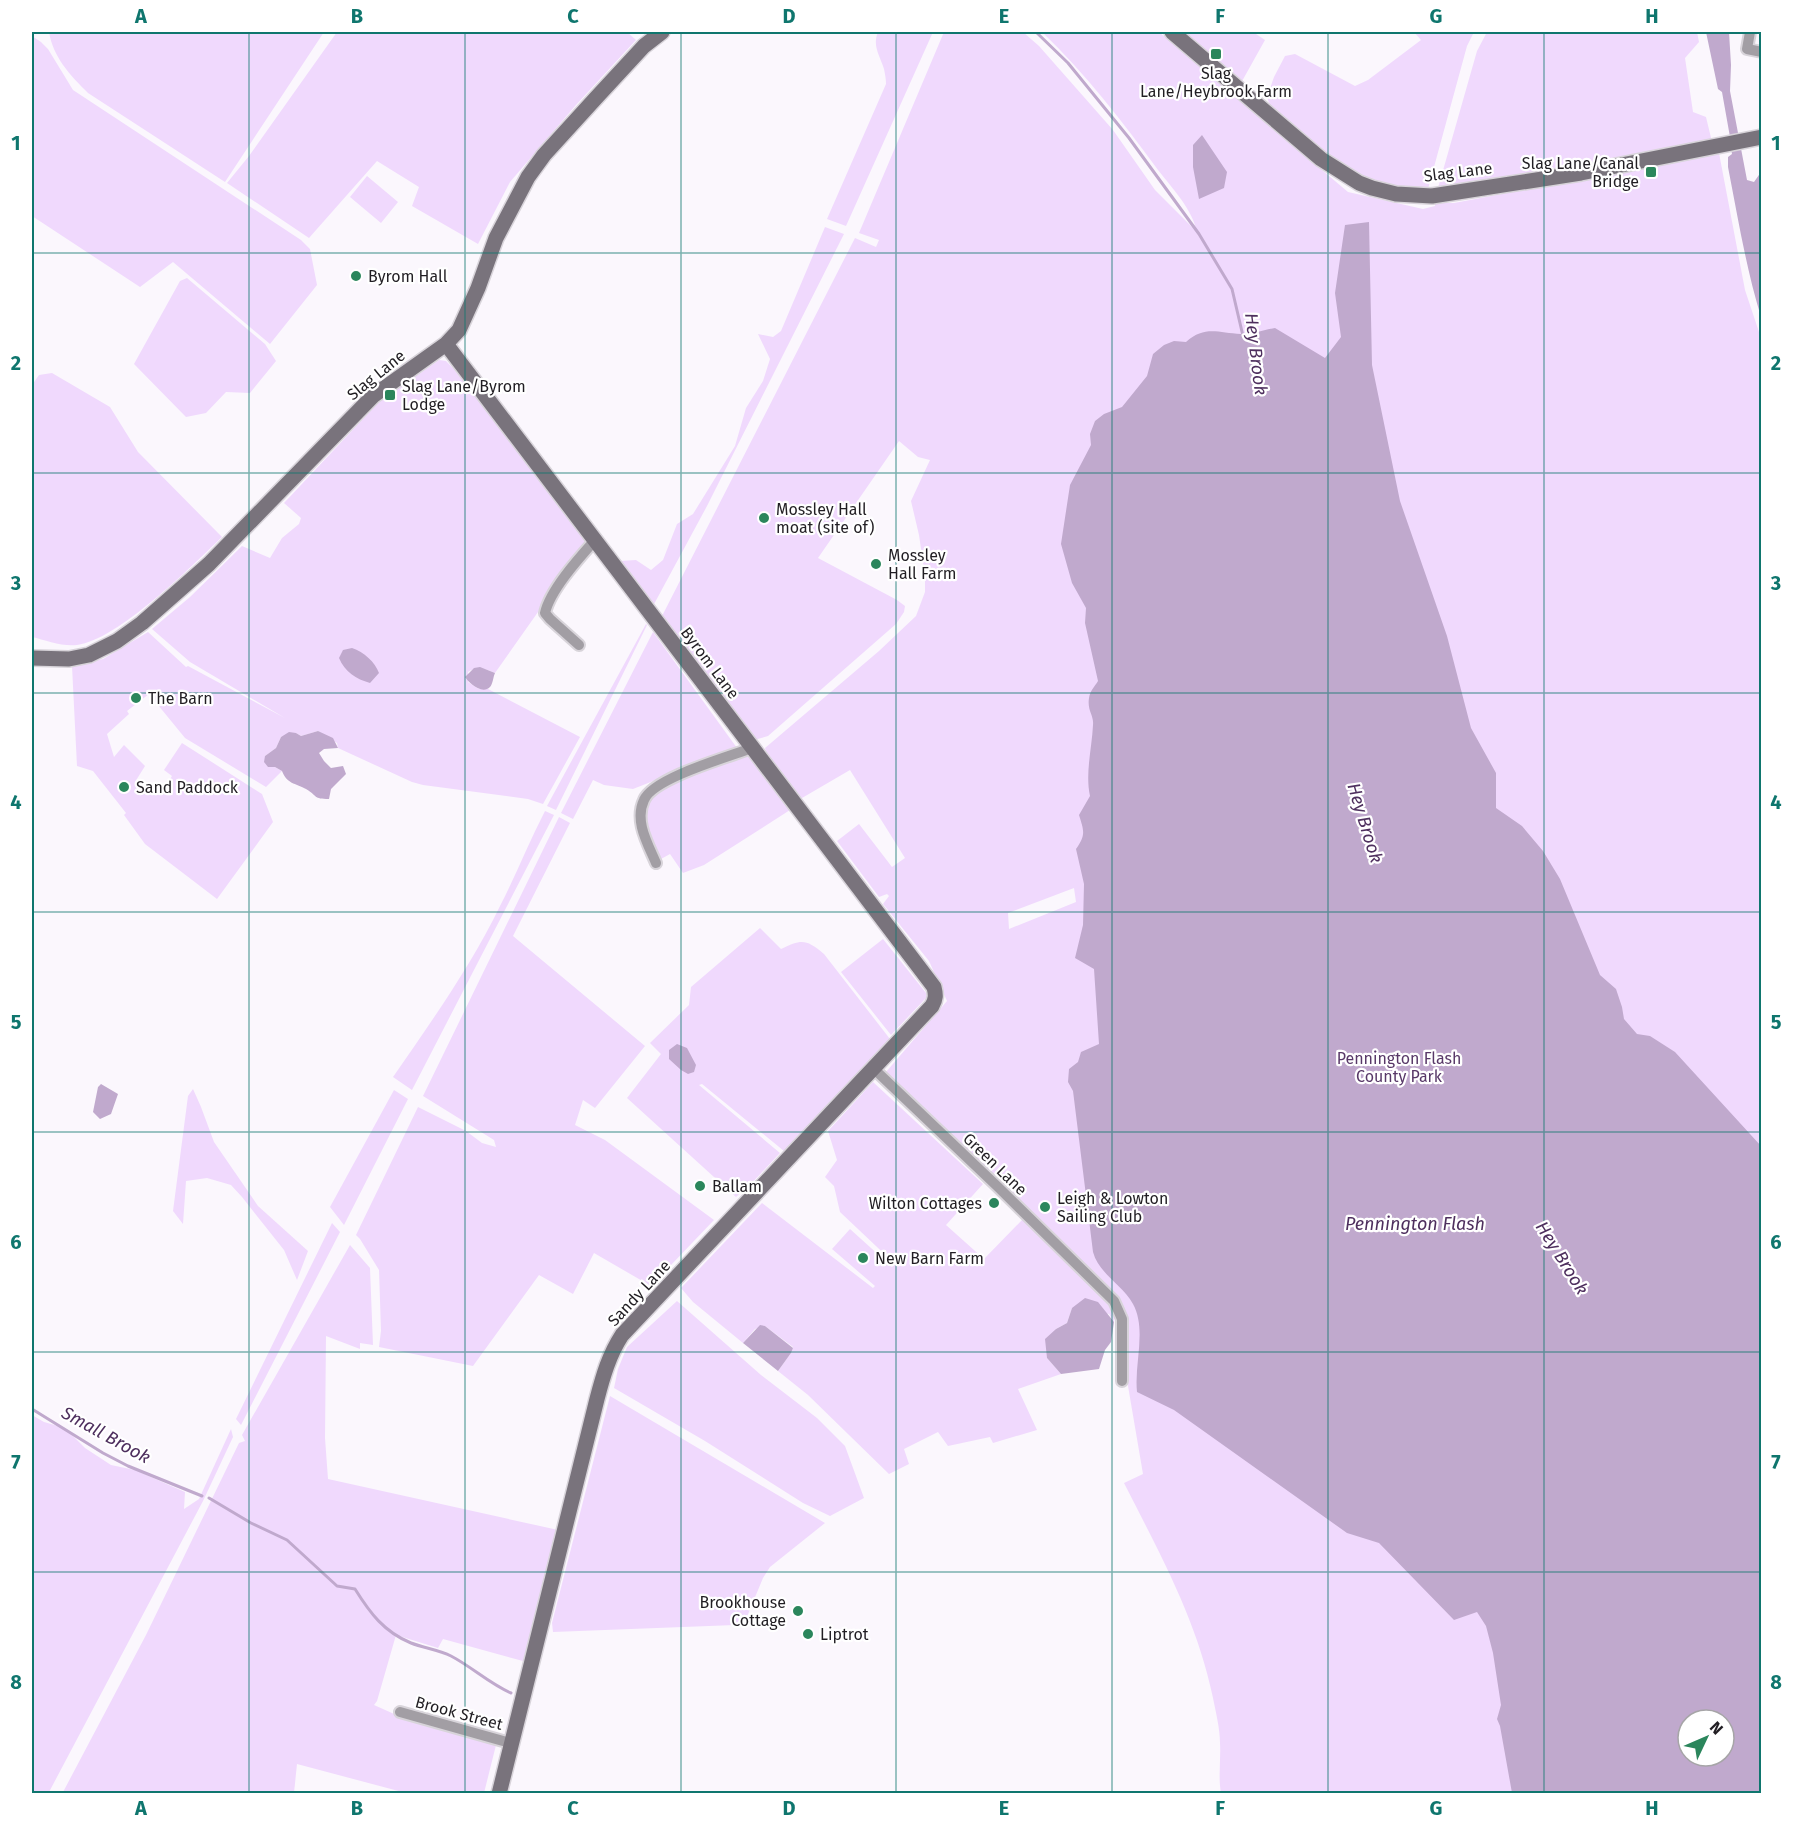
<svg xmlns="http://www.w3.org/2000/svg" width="1793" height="1825" font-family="'Fira Sans',sans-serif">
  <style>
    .green { fill: #f0d9fd; fill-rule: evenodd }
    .water { fill: #c0a9cd; fill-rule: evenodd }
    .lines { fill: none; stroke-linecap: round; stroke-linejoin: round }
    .stream { stroke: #c0a9cd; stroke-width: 3 }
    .street-casing { stroke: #d8d4da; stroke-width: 14 }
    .secondary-casing { stroke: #d8d4da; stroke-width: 18 }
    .street { stroke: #a29ea4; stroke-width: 10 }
    .secondary { stroke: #79737c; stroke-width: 15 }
    .grid { fill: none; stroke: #0f766e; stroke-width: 1.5; stroke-opacity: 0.55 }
    .poi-dot { fill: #2b865c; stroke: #fff; stroke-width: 2 }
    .labels { text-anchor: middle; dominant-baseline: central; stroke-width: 4.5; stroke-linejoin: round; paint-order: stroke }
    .poi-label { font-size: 16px; fill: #211e23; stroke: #fff; text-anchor: start }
    .street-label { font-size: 16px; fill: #211e23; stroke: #fff }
    .park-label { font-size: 16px; fill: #583868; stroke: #fff }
    .water-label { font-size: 18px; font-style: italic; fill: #4e2f5e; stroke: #fff }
    .neatline { fill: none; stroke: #0f766e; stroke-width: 2 }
    .grid-label { font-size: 20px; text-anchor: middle; font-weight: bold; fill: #0f766e }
  </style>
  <rect width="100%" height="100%" fill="#fbf7fd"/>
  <!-- green -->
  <path class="green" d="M49,32H324L225,182L88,93C70,75 53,57 49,32Z
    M337,32H627L636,40L576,105L510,182L478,244L412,206L419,187L377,161L309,238L227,183L249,156Z
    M878,32H933L846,226L827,219L886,84C886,79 885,74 884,69C880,56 872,46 878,32Z
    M944,32H1023L1039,46L1113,130L1155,190L1197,232C1192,209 1173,189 1158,170C1122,121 1086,74 1042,32H1159L1348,192L1423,209L1435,206V203H1454L1719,153L1745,290L1762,341L1761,1793H1221C1218,1777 1221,1760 1220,1743C1220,1729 1216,1713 1213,1698C1197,1620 1160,1554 1124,1483L1143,1474L1128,1386V1322L1118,1298L886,1072L947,1001L929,961L883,904L889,896L887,894L879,897L837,841L859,824L892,867L905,858L850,770L802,798C790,787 768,764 765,748L879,651L916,616L925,592V576L919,535L911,501L930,460L918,457L899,441L818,558L897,600L905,606L904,612L896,624L768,736L754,740L661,618L855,238L876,247L879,240L859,233ZM1074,888L1076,902L1009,929L1008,913ZM1688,1720H1724V1756H1688Z
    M1180,32H1253L1265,40L1241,83Z
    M1414,32H1474L1467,46L1428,189C1413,189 1396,190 1381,185C1342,173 1302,132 1270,106L1267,97L1274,77L1285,56L1295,54L1355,86L1368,80L1421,40Z
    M1487,32H1697L1699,42L1685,58L1693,112L1706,117L1712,142L1510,182L1438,188L1477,51Z
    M32,36L41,42L48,49L73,90L301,240L310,249L317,285L270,344L173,262L140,287L32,216Z
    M367,176L398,202L381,223L350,197Z
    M825,227L844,234L707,506L653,606L620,561L636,560L651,570L663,560L677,524L693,514L735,446L746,408L763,381L770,359L758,334L773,337L781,331Z
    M187,278L265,344L276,361L250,393L226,392L206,413L186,417L134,364L180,281Z
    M439,360L446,361L453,368L587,541L547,591L538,612L495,673C485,669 478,666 468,672V682L479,689H488L580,737L543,804L528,799L423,785L412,782L338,748L337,743L318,731L301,736L296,733L281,737L276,748L265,756L275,767L282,771L266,787L185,738L149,694L127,711L129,714L107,734L114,757L124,745L145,766L135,782L150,792L153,790L162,792L172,776L164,770L182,743L262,794L273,822L217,899L145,844L124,815L126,813L93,771L77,766L72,666L103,659L148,632L186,667L188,666L285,718L190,662L152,629L190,597L242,546L270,558L282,538L299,524L301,518L284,503L378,403Z
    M52,373L110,407L138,452L222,537C192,566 118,640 77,645C63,647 45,640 32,637V385L39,375Z
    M646,624L647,625L556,810L547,806Z
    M653,632L737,748L633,789L604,785L593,780L573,819L561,813Z
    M749,756L790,810L704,865L683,873L670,854L661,859C653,851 651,842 647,831C642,820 646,801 655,792C673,776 725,763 749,756Z
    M545,811L554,815L412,1090L393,1077C431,1022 471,966 500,906C516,875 529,842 545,811Z
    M559,817L570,823L513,936L645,1046L595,1108L583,1100L575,1125L605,1140L714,1220L651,1286L594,1253L573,1294L539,1275L473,1366L379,1347L381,1331L379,1270L360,1239L356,1235L418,1107L466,1131L482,1143L496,1147L494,1140L423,1096Z
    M760,928L781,949C802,939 806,939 824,954L890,1039L784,1151L702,1084L699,1085L780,1153L751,1184L736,1197L627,1098L661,1054L650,1043L689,1005L691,987Z
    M883,939L926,993L927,997L891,1035L841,972Z
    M873,1082L983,1184L946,1225L984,1259L1022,1220L1028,1222L1111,1305L1115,1313L1114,1322L1109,1314L1072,1308L1067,1323L1056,1329L1047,1358L1061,1374L1018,1389L1037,1430L993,1443L990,1437L948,1446L938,1432L904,1449L909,1464L889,1474L808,1395L778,1371L791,1353L793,1347L765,1326L755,1329L743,1343L693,1302L681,1288L762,1203L873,1288L875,1286L832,1249L850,1229L892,1267L895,1264L840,1212L834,1186L825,1177L837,1160L828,1131Z
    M193,1089L201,1107L214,1142L258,1206L308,1251L297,1280L284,1250L242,1197L231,1185L207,1178L186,1181L183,1224L173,1211L188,1096Z
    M394,1090L408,1099L344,1225L330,1207Z
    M332,1223L340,1232L241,1425L236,1419Z
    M350,1245L370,1268L373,1345L360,1343V1349L326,1336L325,1438L328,1479L558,1530L523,1661L443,1639L438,1648L396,1635L377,1701L374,1705L412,1722L496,1745L484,1793H406L297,1764L294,1793L62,1794L146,1635L239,1443L245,1441L242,1435Z
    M677,1301L761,1375L817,1418L845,1446L864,1498L830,1516L803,1503L705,1441L614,1388L618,1369L627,1347Z
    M610,1396L825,1523L770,1567L763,1578L746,1619L735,1625L553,1632L552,1623Z
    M32,1415L44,1422L65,1428L85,1448L111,1465L135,1470L185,1492L184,1509L199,1499L231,1429L233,1437L203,1501L48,1794L32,1793Z"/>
  <!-- water -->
  <path class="water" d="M1706,32H1729L1731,65L1730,91L1747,180L1754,182L1761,172V317C1746,268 1738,218 1728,167V157L1732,154L1729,138L1730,137L1722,92L1718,89Z
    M1202,135L1227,172L1224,188L1199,199L1193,167V145Z
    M1369,222L1372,365L1400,501L1447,636L1471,728L1496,773V808L1522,826L1543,851L1560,879L1600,975L1616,989L1622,1007L1624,1019L1637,1034L1650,1036L1675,1052L1761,1146V1793H1512L1500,1726L1497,1719L1501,1705L1493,1653L1486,1626L1477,1612L1454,1620L1379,1543L1347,1533L1174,1410L1137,1392C1134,1363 1147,1330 1133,1304C1122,1284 1099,1274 1093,1252L1073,1091L1068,1082L1069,1069L1078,1062L1081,1052L1099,1044L1094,969L1075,958L1083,925L1084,884L1076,849C1086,835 1084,831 1079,815L1090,796C1085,773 1092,748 1093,725C1094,715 1087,711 1089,698C1090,691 1095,686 1098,681L1085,623L1086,608L1072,583L1061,544L1070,485L1091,445L1090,434L1095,421L1104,414L1122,407L1147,376L1153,354L1164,345L1174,341L1186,342C1205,325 1218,333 1241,334C1252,334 1264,330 1275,328L1325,358L1341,337L1335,293L1345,225ZM1688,1720H1724V1756H1688Z
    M352,648C364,652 375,662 379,673L370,683C356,679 345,672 339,658L343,650Z
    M480,667L495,673C493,677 493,684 490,687C482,695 469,683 465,677L474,668Z
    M318,731L333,738L338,748L324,749L319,753L324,761L331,768L343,766L346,774L331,789L329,799C313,799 318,796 306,789C295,783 287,784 282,771L275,767H268L264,762L265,756L276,748L281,737L289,732L296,733L301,736Z
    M677,1044L687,1048L696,1065L694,1072L688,1074L681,1070L669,1059V1050Z
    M101,1084L118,1094L111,1114L100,1119L93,1112L98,1087Z
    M1085,1298L1098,1302L1114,1322L1111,1342L1105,1350L1099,1369L1061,1374L1047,1358L1045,1339L1056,1329L1067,1323L1072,1308Z
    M760,1325L765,1326L793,1348L791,1353L778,1371L743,1343Z"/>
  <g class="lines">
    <!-- stream -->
    <path class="stream" d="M1036,32L1068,63L1129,138L1199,234L1232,289L1243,336
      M32,1409L103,1453L128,1466L202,1496
      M209,1498L251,1523L287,1540L337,1586L355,1589C370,1613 384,1632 411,1643C424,1648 439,1650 451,1656C472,1667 490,1684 511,1693"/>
    <!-- street casing -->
    <g class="street-casing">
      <path id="street" d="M1750,32L1747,49L1762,52
        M579,645L550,619L545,613C550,590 579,558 595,540
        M656,863C648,844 634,821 644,800C653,778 728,757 752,748
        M873,1068L998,1187L1114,1301L1122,1319V1381
        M400,1712L510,1743"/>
    </g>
    <!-- secondary casing -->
    <g class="secondary-casing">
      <path id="secondary" d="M1172,32L1321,159L1359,183L1372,188L1396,194L1432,196L1581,173L1762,137
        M446,344L934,987C936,995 936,999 932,1006L622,1335C609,1355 603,1376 597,1399L499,1794
        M32,658L69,659L89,655L117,641L142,623L209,564L373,396L446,344L459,330L478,288L496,238L528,177L544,155L595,99L644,46L662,32"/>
    </g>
    <!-- street -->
    <use href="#street" class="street"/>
    <!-- secondary -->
    <use href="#secondary" class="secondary"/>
  </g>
  <!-- grid -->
  <path class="grid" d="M249,32V1794M465,32V1794M681,32V1794M896,32V1794M1112,32V1794M1328,32V1794M1544,32V1794M32,253H1762M32,473H1762M32,693H1762M32,912H1762M32,1132H1762M32,1352H1762M32,1572H1762"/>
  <!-- markers -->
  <g class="poi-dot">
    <rect x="1210" y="48" width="12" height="12" rx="3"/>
    <rect x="1645" y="166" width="12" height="12" rx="3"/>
    <circle cx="356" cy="276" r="6"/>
    <rect x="384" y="389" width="12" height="12" rx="3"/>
    <circle cx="764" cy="518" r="6"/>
    <circle cx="876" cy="564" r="6"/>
    <circle cx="136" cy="698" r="6"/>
    <circle cx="124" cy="787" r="6"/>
    <circle cx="700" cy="1186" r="6"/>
    <circle cx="994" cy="1203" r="6"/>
    <circle cx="1045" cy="1207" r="6"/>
    <circle cx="863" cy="1258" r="6"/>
    <circle cx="798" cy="1611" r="6"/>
    <circle cx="808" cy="1634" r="6"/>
  </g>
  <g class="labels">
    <!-- poi labels -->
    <g class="poi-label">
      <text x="1216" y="73" text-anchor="middle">Slag<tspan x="1216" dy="18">Lane/Heybrook Farm</tspan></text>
      <text x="1639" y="163" text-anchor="end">Slag Lane/Canal<tspan x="1639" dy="18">Bridge</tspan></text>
      <text x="368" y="276">Byrom Hall</text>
      <text x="402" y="386">Slag Lane/Byrom<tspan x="402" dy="18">Lodge</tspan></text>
      <text x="776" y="509">Mossley Hall<tspan x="776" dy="18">moat (site of)</tspan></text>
      <text x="888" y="555">Mossley<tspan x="888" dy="18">Hall Farm</tspan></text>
      <text x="148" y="698">The Barn</text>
      <text x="136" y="787">Sand Paddock</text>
      <text x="712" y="1186">Ballam</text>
      <text x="1057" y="1198">Leigh &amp; Lowton<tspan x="1057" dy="18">Sailing Club</tspan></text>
      <text x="982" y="1203" text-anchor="end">Wilton Cottages</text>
      <text x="875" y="1258">New Barn Farm</text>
      <text x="786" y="1602" text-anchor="end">Brookhouse<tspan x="786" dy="18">Cottage</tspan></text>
      <text x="820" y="1634">Liptrot</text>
    </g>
    <!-- street labels -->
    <g class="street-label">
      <text transform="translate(1458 172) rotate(-7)">Slag Lane</text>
      <text transform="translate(376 375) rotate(-39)">Slag Lane</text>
      <text transform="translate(710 663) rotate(53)">Byrom Lane</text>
      <text transform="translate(995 1164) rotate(44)">Green Lane</text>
      <text transform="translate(639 1293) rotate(-47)">Sandy Lane</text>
      <text transform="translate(459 1713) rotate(15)">Brook Street</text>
    </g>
    <!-- park labels -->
    <g class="park-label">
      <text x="1399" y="1058">Pennington Flash<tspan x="1399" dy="18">County Park</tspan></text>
    </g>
    <!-- water labels -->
    <g class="water-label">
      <text transform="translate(1256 354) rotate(83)">Hey Brook</text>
      <text transform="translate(1365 823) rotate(73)">Hey Brook</text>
      <text x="1415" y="1224">Pennington Flash</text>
      <text transform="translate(1562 1258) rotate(58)">Hey Brook</text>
      <text transform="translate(106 1435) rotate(29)">Small Brook</text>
    </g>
  </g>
  <!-- border -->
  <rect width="1793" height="1825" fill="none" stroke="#ffffff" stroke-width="66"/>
  <!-- north arrow -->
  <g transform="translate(1706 1738) rotate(46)"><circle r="28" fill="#ffffff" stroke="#a6a5a7" stroke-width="1.5"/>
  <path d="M0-4.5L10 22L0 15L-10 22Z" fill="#2b865c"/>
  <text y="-9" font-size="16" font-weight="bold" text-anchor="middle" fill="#211e23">N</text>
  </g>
  <rect x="33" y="33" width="1727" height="1759" class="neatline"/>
  <g class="grid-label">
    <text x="141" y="23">A</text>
    <text x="357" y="23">B</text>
    <text x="573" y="23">C</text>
    <text x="789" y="23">D</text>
    <text x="1004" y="23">E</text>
    <text x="1220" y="23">F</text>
    <text x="1436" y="23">G</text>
    <text x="1652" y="23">H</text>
    <text x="16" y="150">1</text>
    <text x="1776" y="150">1</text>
    <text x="16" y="370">2</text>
    <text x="1776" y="370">2</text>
    <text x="16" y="590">3</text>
    <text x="1776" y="590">3</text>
    <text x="16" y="809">4</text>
    <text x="1776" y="809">4</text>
    <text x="16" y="1029">5</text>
    <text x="1776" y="1029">5</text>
    <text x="16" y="1249">6</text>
    <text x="1776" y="1249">6</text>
    <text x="16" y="1469">7</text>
    <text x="1776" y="1469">7</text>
    <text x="16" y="1689">8</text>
    <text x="1776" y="1689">8</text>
    <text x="141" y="1815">A</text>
    <text x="357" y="1815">B</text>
    <text x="573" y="1815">C</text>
    <text x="789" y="1815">D</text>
    <text x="1004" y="1815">E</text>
    <text x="1220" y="1815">F</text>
    <text x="1436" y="1815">G</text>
    <text x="1652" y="1815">H</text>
  </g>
</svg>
